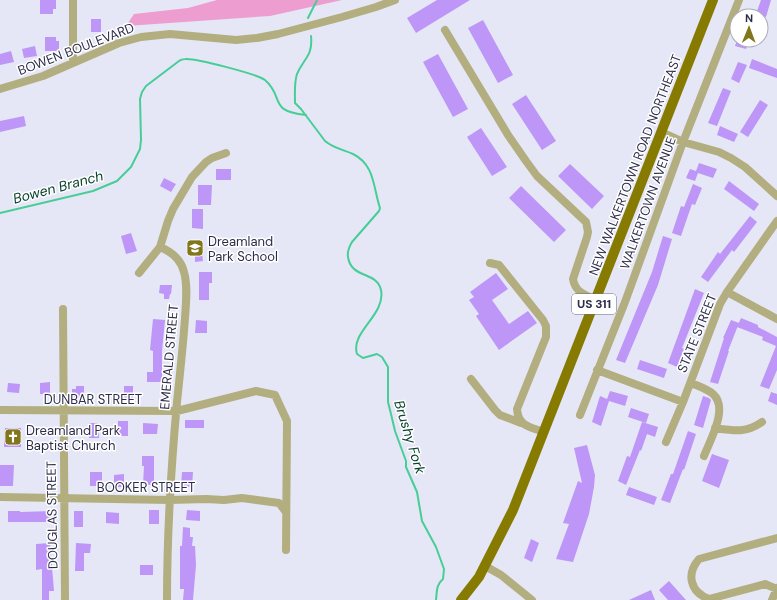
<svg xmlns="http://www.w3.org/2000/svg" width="777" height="600" font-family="'DM Sans',sans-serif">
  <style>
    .green { fill: #ed9dcf }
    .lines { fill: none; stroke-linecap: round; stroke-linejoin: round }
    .stream { stroke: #47cd96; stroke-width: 2 }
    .building { fill: #be96f7 }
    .minor { stroke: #b3ae7f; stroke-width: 8 }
    .major { stroke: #877a00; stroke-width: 10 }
    .labels { text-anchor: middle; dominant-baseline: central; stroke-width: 3; stroke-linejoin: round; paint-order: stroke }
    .shield { fill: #fff; stroke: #6c6c80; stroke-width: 1 }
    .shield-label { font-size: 12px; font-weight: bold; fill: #2d2d4a }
    .street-label { font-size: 13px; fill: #2d2d4a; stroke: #fff }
    .poi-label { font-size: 13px; fill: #2d2d4a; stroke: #fff; text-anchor: start }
    .water-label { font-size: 14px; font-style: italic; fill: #09432d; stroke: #fff }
  </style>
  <rect width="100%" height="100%" fill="#e5e7f6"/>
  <!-- green -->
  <path class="green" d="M217,0H342L270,16L126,26L134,14L188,8Z"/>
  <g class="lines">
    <!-- stream -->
    <path class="stream" d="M308,18L317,0
      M311,36C313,56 304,58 297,74C294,83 295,94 295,103L301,109L325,141C333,148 344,150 353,154C375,165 373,187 380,208L379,211L352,242C349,247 347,251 348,257C351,279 377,271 381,290C386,315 350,332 357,354L363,358L377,354L382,357L388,367V402L391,414L395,431L406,461V467L417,492L422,521L436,547L444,569L443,579C436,585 437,591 436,600
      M0,213L93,191L117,181L131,167L140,149L141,140L140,99L142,92L146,86L179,61C181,60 182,59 185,59C195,58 257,74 265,80C285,97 267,111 306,115"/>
  </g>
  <!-- building -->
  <path class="building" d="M40,0H56V9H53V14H40Z
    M437,0H470L416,33L407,18Z
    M761,0H771L766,17L756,14Z
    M91,19H101V32H91Z
    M483,20L513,75L498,83L468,28Z
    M45,37H56V41H59V51H45Z
    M737,40H749L746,49L735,46Z
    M35,46L37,56L24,58L22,49Z
    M11,51L14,62L0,65V54Z
    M438,54L468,109L453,117L423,62Z
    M752,59L777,69V78L749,68Z
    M738,62L747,65L739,83L731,79Z
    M723,88L731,91L717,126L708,123Z
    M526,95L556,141L542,150L512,104Z
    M760,100L768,105L748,137L740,132Z
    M24,116L26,126L0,132V121Z
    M720,126L738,134L734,142L717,135Z
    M481,128L507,167L492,176L467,137Z
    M699,163L717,169L713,178L698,173L695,181L686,178L690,169L696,171Z
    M570,164L604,196L592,209L558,176Z
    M216,169H231V180H216Z
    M164,178L176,184L171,192L160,186Z
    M729,181L759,204L754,211L724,189Z
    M693,184L702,188L695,205L692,204L681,236L672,233L681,206L684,207Z
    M198,185H212L211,205H198Z
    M521,186L566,230L554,242L509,198Z
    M192,209H203V229L192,228Z
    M750,216L757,222L734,252L732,250L708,282L701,277L718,252L720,254Z
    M131,233L137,251L126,254L121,236Z
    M663,236L672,239L658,285L625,363L616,360L652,272Z
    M202,253L203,261L195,262V254Z
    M199,272H212V283H209V300H199Z
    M496,273L508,289L492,300L509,324L528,311L537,323L499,350L476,316L479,314L469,300L474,297L470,292Z
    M160,285H172L171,294H170L169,299H164V294L159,293Z
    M695,289L704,293L682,348L684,349L677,367L668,363Z
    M741,318L758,325V327L777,337V370L769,389L760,386L776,346L762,340L763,337L737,327Z
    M153,319L165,320L162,351V382H147V372H153V351L150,350Z
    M196,320L207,321V333H195Z
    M731,320L739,323L728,351H729L718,384L710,382L724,338H723Z
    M640,360L667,369L664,378L637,369Z
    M50,382V394H40V383Z
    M8,383L20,384L19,393L7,392Z
    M76,386H84V399L70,400V394H72V389H76Z
    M124,386H133V398H124Z
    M610,391L628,396L625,406L609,401L601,426L592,422L600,396L607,399Z
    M771,392L777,394V405L768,401Z
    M703,396L709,398L711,400L703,428L694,425Z
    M631,408L649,414L646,423L628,417Z
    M185,420H204V428H185Z
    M118,421H128V436H118Z
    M642,422L658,427L655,437L647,434L641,451L640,450L626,485L618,481L627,456L630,457Z
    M89,423H98L99,438H89Z
    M143,423L158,424L157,434H143Z
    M5,428H21V447H4Z
    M688,431L696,434L684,470L683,469L670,503L661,500L671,474H673Z
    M587,445L595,475L594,487L589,514L573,562L556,559L569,524L563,523L578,481L582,483L574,448Z
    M712,454L729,460L719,488L702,481Z
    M142,456H154V485H143L144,466H142Z
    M0,465H14L13,486H0Z
    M90,472H102V486H90Z
    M182,472H193L192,487L181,486Z
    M124,474V487H114V475Z
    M629,487L657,497L654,505L626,495Z
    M149,510H159V524H149Z
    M187,510L200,511V521L186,520Z
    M8,511H20V512L53,511V522H8Z
    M74,511H83V527H74Z
    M106,512L119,513V524L106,523Z
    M183,527L190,528V537H193L192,546H195L196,565L193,600H183L184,589H180V546H182Z
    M531,539L539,543L532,562L524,558Z
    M50,543L54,591H49V600H42V569L36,570V544Z
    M76,543L91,544L90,553H84V571H75Z
    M140,565H153V575H140Z
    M669,581L686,600H668L659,590Z
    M651,590L655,600H629Z"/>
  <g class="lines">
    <!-- minor -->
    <path class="minor" d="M445,30L508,135L526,161L537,176L586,222L588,232L587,237L573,279C575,292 585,295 596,300
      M73,63V0
      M0,89L43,76L119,43L141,37L170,34L236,40L257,38L278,34L342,17L376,7L395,0
      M661,132L683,142L719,152L731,158L745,167L777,196
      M160,247C172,252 181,259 184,272C188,286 186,303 185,318C183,346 180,374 177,402C171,468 167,534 167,600
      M490,263L499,265L543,320L546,326V337L517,409C518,426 530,427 544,432
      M139,273L160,247L168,221L173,209L192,177L206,162L212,158L226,153
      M727,292L777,319
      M63,309L65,600
      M597,370L683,402
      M471,379L495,410L500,415L521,423
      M691,383C698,386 707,389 713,394C729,408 710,440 704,456
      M0,410L177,411L256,391L275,395L287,421L286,550
      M580,415L625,302L683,142L739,0
      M715,428C735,431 746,433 762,422
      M666,442L683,402L720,304L727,292L777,221
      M0,497L170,500L206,499L224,500L242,498L279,503L286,512
      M485,566L501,575L532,600
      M777,589L765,584L709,599C690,592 686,574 699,559L777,538
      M772,600L777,588"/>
    <!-- major -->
    <path class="major" d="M461,600L479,577L513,510L713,0"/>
  </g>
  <!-- icons -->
  <defs>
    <g id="school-square" transform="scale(0.9)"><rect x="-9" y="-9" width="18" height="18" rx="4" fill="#81761a" stroke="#fff"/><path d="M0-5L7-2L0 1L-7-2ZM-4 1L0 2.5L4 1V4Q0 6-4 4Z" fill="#fff"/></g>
    <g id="church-square" transform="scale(0.9)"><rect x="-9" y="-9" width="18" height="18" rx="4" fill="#81761a" stroke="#fff"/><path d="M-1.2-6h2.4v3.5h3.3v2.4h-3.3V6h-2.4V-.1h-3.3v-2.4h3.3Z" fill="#fff"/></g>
  </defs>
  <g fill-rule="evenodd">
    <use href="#school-square" x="195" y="248"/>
    <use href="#church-square" x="13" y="437"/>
  </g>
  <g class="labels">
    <!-- shield labels -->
    <rect class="shield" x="572" y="294" width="44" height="20" rx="3"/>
    <g class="shield-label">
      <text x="594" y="304">US 311</text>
    </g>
    <!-- street labels -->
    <g class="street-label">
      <text transform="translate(76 49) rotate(-21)">BOWEN BOULEVARD</text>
      <text transform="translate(635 165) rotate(-69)">NEW WALKERTOWN ROAD NORTHEAST</text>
      <text transform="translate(648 203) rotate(-70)">WALKERTOWN AVENUE</text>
      <text transform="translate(697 333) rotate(-68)">STATE STREET</text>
      <text transform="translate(169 357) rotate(-85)">EMERALD STREET</text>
      <text x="93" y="399">DUNBAR STREET</text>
      <text x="146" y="487">BOOKER STREET</text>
      <text transform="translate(52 515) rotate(-91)">DOUGLAS STREET</text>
    </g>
    <!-- poi labels -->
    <g class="poi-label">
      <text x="208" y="241">Dreamland<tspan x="208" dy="15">Park School</tspan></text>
      <text x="26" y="430">Dreamland Park<tspan x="26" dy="15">Baptist Church</tspan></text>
    </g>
    <!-- water labels -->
    <g class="water-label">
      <text transform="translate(58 187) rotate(-15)">Bowen Branch</text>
      <text transform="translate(410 437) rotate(73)">Brushy Fork</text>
    </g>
  </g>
  <!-- north arrow -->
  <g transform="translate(749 28) rotate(1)"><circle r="19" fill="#ffffff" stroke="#ababb7"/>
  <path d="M0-3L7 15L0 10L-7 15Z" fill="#81761a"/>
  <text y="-6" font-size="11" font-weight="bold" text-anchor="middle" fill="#2d2d4a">N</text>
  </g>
</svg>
